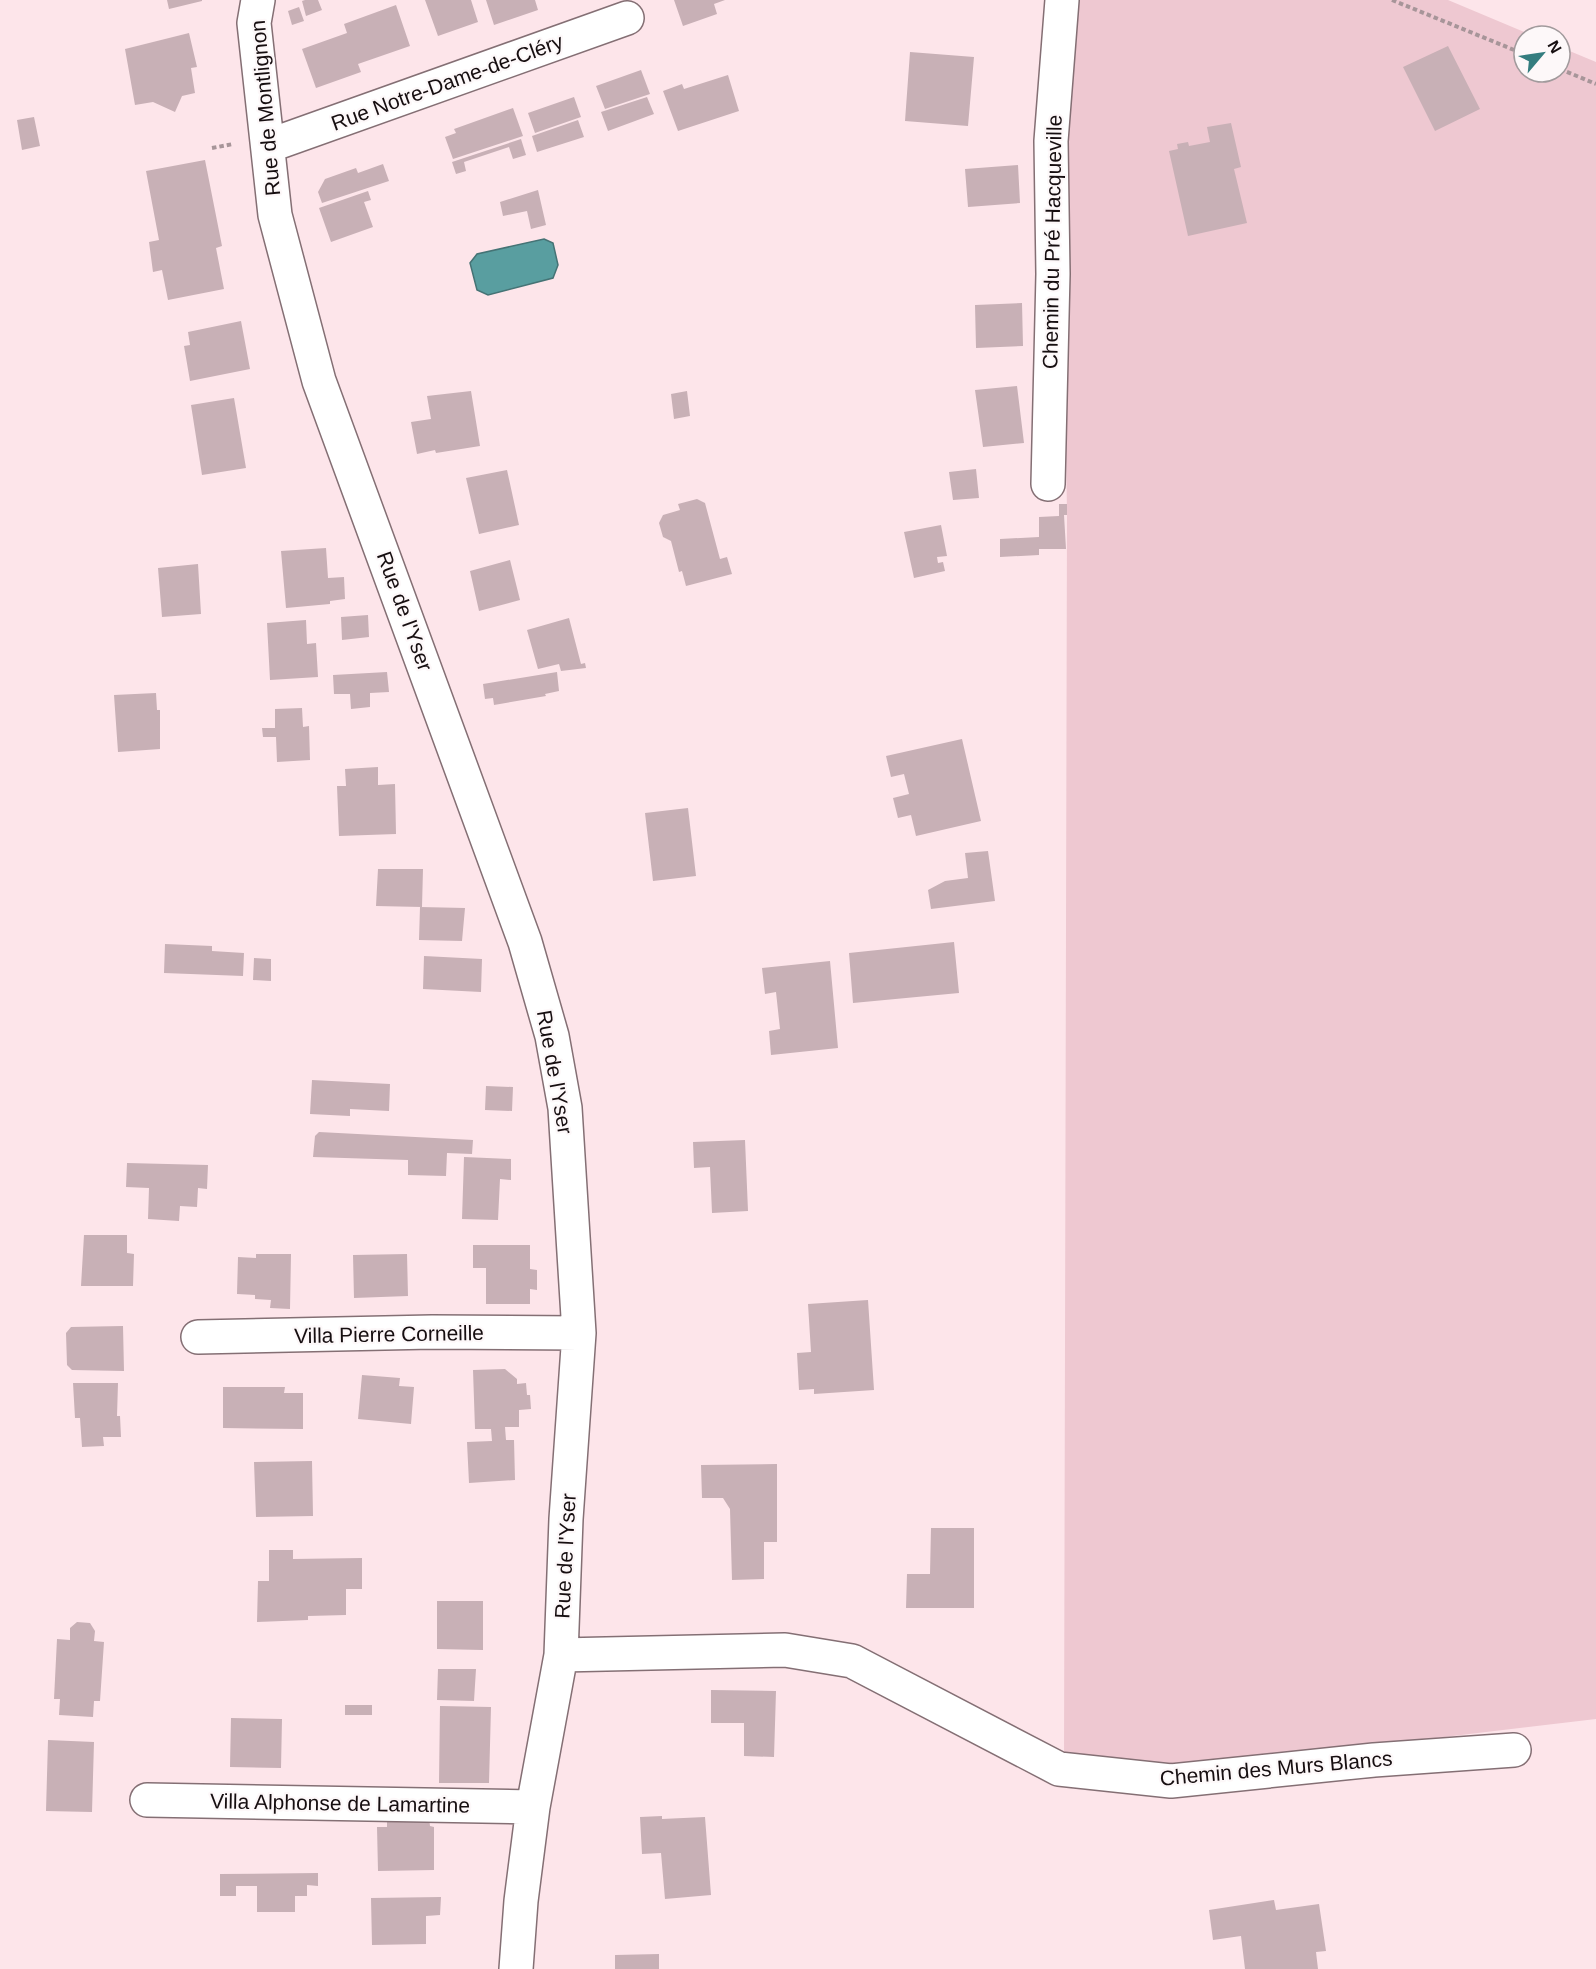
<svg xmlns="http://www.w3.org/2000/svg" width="1596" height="1969" font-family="Helvetica,sans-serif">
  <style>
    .green { fill: #eec8d1 }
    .water { fill: #599ea0; stroke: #457375; stroke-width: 1.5 }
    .building { fill: #c8b0b6 }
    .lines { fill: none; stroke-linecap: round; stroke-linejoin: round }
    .street-casing { stroke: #846f74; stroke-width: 36 }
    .path { stroke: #a79599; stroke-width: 4; stroke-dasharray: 4.5 3; stroke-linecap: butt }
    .street { stroke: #fff; stroke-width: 33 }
    .labels { text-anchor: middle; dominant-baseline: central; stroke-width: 4.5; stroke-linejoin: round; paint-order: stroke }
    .street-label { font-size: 21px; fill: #160e10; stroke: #fdf8f9 }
  </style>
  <rect width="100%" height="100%" fill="#fde5ea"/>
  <!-- green -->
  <path class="green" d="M1071,0H1448L1534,36H1524V72H1560V47L1596,62V1719L1159,1771L1064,1758L1067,515L1062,145Z"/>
  <!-- water -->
  <path class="water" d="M544,239L553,243L558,265L553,278L488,295L477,290L470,263L477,254Z"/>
  <!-- building -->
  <path class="building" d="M167,0H202V1L169,9Z
    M305,0H318L322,10L306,16L302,1Z
    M425,0H471L478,22L438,36Z
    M486,0H535L538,10L494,25Z
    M674,0H725L714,4L717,14L683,26Z
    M396,5L410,46L358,64L361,72L316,88L302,49L347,33L344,24Z
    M299,7L304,21L292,25L288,11Z
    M189,33L197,67L191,68L195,93L182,96L175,112L153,102L135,105L125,49Z
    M1448,46L1480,109L1435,131L1403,67Z
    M910,52L974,57L968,126L905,121Z
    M641,70L650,94L605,109L596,86Z
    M728,75L739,111L678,131L663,91L682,84L684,89Z
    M574,97L581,117L535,133L528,113Z
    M647,97L654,114L608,131L601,112Z
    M513,108L523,136L453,159L445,137L456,133L454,129Z
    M34,117L40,146L22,150L17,120Z
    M578,120L584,137L537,152L532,136Z
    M1231,123L1241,167L1234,169L1247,223L1188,236L1169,151L1178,149L1177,144L1188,142L1189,146L1210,142L1207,127Z
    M521,139L526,155L513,159L509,147L464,162L466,171L456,174L452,162Z
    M205,160L222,246L216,248L224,289L168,300L162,270L153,272L149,242L159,240L146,171Z
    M383,164L389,181L322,203L318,192L325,179L356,168L358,173Z
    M1018,165L1020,203L968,207L965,169Z
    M538,190L546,225L531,229L527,211L503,216L500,202Z
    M368,191L371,200L364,202L373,227L331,242L319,208Z
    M1022,303L1023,346L976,348L975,305Z
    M241,321L250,369L190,381L184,346L190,345L188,332Z
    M1017,386L1024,443L983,447L975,390Z
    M471,391L480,446L436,453L435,450L417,454L411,422L431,419L427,396Z
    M687,391L690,416L674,419L671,394Z
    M234,398L246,468L202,475L191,405Z
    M976,469L979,498L953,500L949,472Z
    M507,470L519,525L479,534L466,478Z
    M697,499L705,503L720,559L727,557L732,574L686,586L682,571L679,572L671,541L663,537L659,523L663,515L680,510L678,504Z
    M1059,504H1067V515H1064L1066,549H1039V555L1000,557V539L1039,537V517L1059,516Z
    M941,525L947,556L937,557L938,563L943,562L945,571L914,578L904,532Z
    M326,548L328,578L344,577L345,599L330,601V604L286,608L281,551Z
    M510,560L520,600L479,611L470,571Z
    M198,564L201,614L162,617L158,568Z
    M368,615L369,637L342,640L341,617Z
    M569,618L581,664L585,663L586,668L561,671L559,664L538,669L527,630Z
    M306,620L307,644L316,643L318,677L270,680L267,623Z
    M387,672L389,692L370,693V707L351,709L350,694H334L333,675Z
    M557,672L559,691L545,694L546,696L494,705L493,698L485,699L483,684Z
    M156,693L157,710H160V749L118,752L114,695Z
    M302,708L303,727L309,726L310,760L277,762L276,737H263L262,728H275V709Z
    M962,739L981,821L916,836L911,815L898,818L893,798L909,794L904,774L891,777L886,756Z
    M378,767V785L395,784L396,834L339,836L337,786H346L345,769Z
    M688,808L696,876L653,881L645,813Z
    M988,851L995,901L931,909L928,890L945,881L968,878L965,853Z
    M378,869H423L422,907L376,906Z
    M420,907L465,908L462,941L419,940Z
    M954,942L959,993L853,1003L849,953Z
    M165,944L212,946V951L244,953L243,976L164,973Z
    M424,956L482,959L481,992L423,989Z
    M254,958L271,959V981L253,980Z
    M830,961L838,1048L771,1055L769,1031L780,1029L776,992L765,994L762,968Z
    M312,1080L390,1084L389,1111L350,1109V1116L310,1114Z
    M486,1086L513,1087L512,1111L485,1110Z
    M319,1132L473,1140L472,1154L447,1153L446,1176L408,1175V1160L313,1157L315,1136Z
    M745,1140L748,1211L712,1213L710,1167L694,1168L693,1142Z
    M464,1157L511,1159V1180L500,1179L498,1220L462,1219Z
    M127,1163L208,1165L207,1189L198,1188L197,1207L180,1206L179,1221L148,1219L149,1188L126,1187Z
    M84,1235H127V1253L134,1254L133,1286H81Z
    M473,1245H530V1269L537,1270V1290L530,1289V1304H486V1268H473Z
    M256,1254H291L290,1309L270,1308L271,1300L255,1299V1295L237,1294L238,1257L256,1258Z
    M407,1254L408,1296L354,1298L353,1255Z
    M868,1300L874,1390L814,1394V1389L799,1390L797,1353L811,1352L808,1304Z
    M123,1326L124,1371L72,1370L67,1365L66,1333L71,1327Z
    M505,1369L517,1379V1384L526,1383L527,1395H530L531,1409L519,1410V1427H505L506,1440H514L515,1480L469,1483L467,1442L492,1441L491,1429H475L473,1370Z
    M362,1375L400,1378L399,1386L414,1387L411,1424L358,1419Z
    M73,1383H118L117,1416H120L121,1437H103L104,1446L82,1447L80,1418H75Z
    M223,1387H285L284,1393H303V1429L223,1428Z
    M312,1461L313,1516L256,1517L254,1462Z
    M777,1464V1542H764V1579L732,1580L730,1509L723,1498H702L701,1465Z
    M931,1528H974V1608H906L907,1574H930Z
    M269,1550H293V1559L362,1558V1589H346V1615L308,1616V1620L257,1622L258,1581H269Z
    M437,1601H483V1650L437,1649Z
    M77,1622L90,1623L95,1631L94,1641L104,1642L100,1701H94L93,1717L59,1715L60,1699H54L57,1639L70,1640V1628Z
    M438,1669H476L474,1701L437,1700Z
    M711,1690L776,1691L774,1757L744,1756V1723H711Z
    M345,1705H372V1715H345Z
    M440,1706L491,1707L489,1783H439Z
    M231,1718L282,1719L281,1768L230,1767Z
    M48,1740L94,1742L92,1812L46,1811Z
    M662,1816V1819L705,1817L711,1895L665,1899L661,1853L642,1854L640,1817Z
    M387,1817L429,1818L430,1826L434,1827V1870L378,1871L377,1827H387Z
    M318,1873V1886L307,1885V1896H295V1912H257V1886H236V1896H220V1874Z
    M441,1897L440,1915L426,1916V1944L372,1945L371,1898Z
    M1274,1900L1276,1910L1319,1904L1326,1951L1316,1952L1318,1969H1245L1241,1936L1213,1940L1209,1910Z
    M659,1954V1969H615V1955Z"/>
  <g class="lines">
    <!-- street casing -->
    <g class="street-casing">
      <path id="street" d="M258,0L254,23L275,215L319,381L525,942L552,1036L565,1108L579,1333L566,1519L561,1655L533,1807L521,1901L516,1969
        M268,146L627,18
        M1048,484L1053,274L1051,141L1062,0
        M198,1337L432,1332L579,1333
        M561,1655L785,1650L852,1661L1059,1769L1171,1781L1374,1760L1514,1750
        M147,1800L533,1807"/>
    </g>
    <!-- path -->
    <path class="path" d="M1392,0L1524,54
      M1560,69L1596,84
      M212,148L233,144"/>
    <!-- street -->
    <use href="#street" class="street"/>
  </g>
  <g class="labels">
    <!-- street labels -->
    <g class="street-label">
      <text transform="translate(447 82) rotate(-20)">Rue Notre-Dame-de-Cléry</text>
      <text transform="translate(265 108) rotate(-95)">Rue de Montlignon</text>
      <text transform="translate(1052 242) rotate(-89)">Chemin du Pré Hacqueville</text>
      <text transform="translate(405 611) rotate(70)">Rue de l'Yser</text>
      <text transform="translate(555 1072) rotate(80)">Rue de l'Yser</text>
      <text transform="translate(389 1334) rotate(-1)">Villa Pierre Corneille</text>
      <text transform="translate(565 1556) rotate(-87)">Rue de l'Yser</text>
      <text transform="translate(1276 1768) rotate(-5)">Chemin des Murs Blancs</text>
      <text transform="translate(340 1803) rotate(1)">Villa Alphonse de Lamartine</text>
    </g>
  </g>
  <!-- north arrow -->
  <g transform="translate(1542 54) rotate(61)"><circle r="28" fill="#fdf8f9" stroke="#a19a9c" stroke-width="1.5"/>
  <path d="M0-4.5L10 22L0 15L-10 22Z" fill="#347d7f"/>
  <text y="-9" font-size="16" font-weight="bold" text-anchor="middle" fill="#160e10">N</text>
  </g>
</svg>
